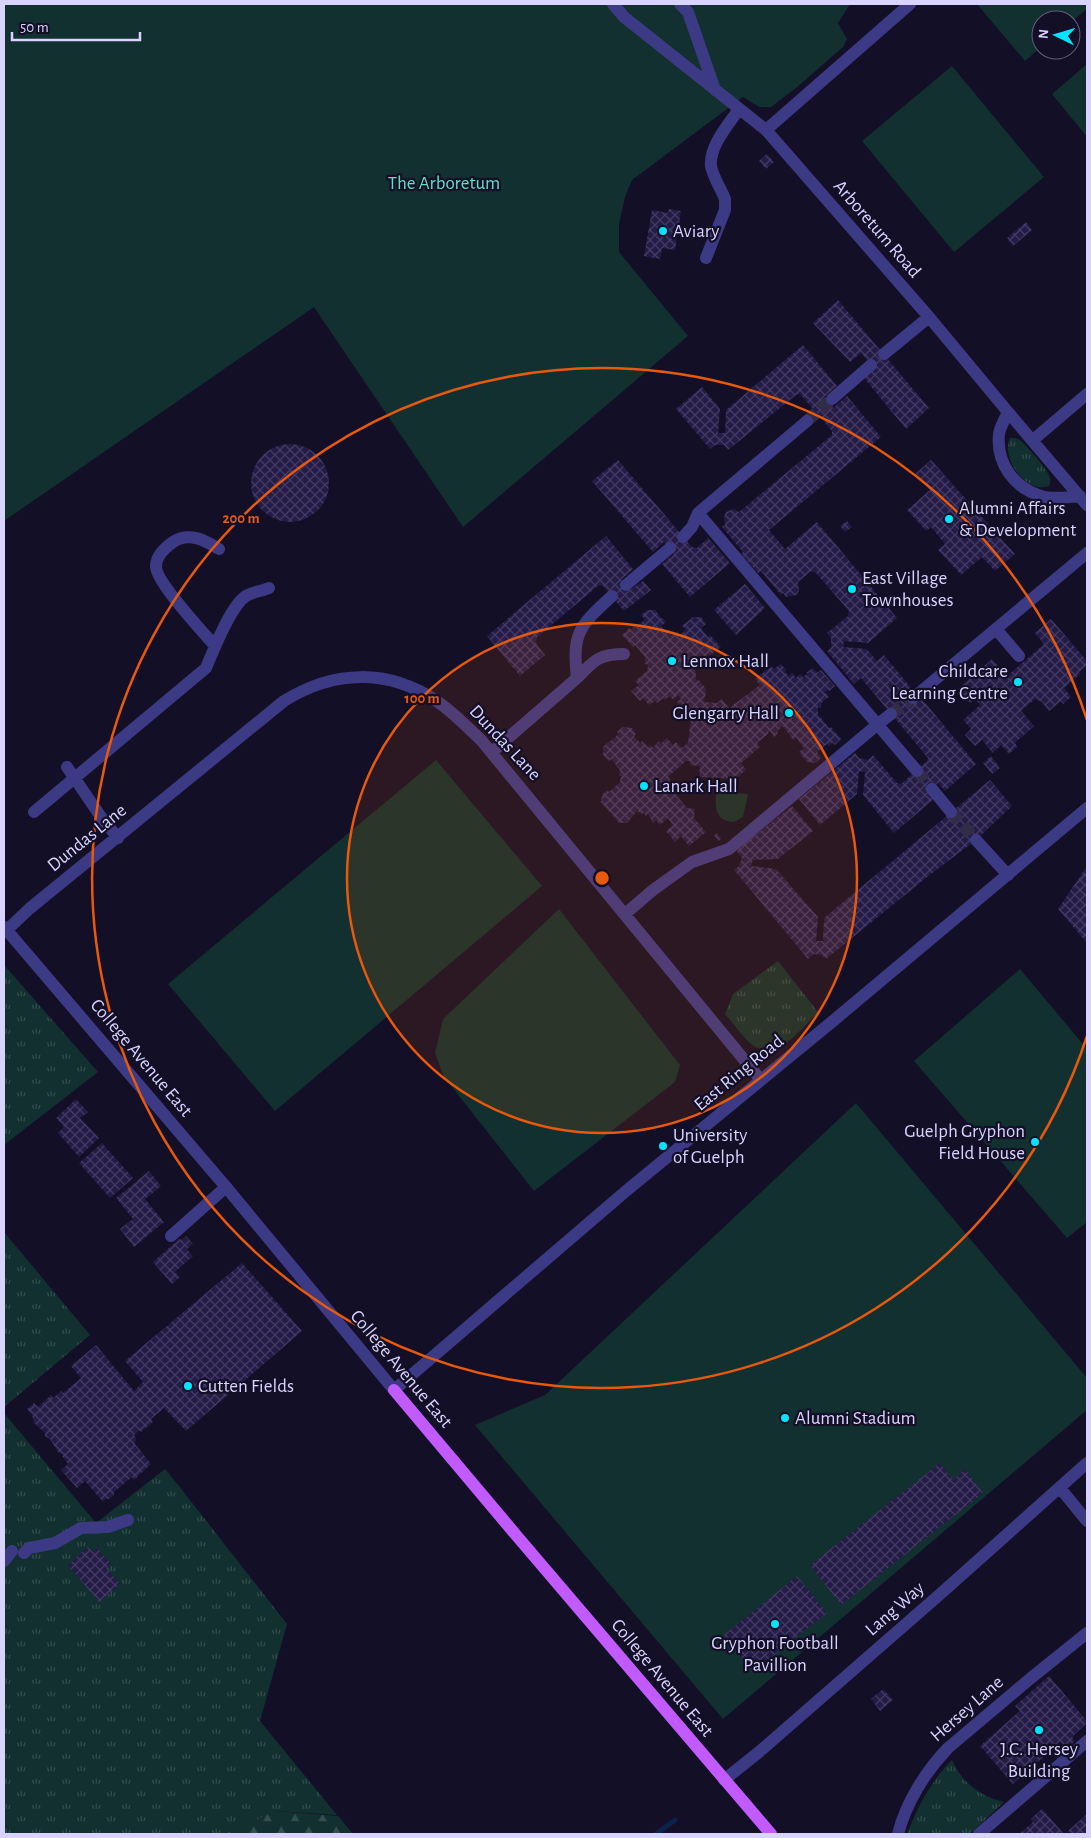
<svg xmlns="http://www.w3.org/2000/svg" width="1091" height="1838" font-family="'Alegreya Sans',sans-serif">
  <style>
    .grass { fill: url(#grass-tufts) }
    .forest { fill: url(#forest-firs) }
    .park { fill: #12302f }
    .lines { fill: none; stroke-linecap: round; stroke-linejoin: round }
    .stream { stroke: #0c2248; stroke-width: 5 }
    .building { fill: url(#building-cross-hatch) }
    .minor-tunnel { stroke: #312d47; stroke-width: 12; stroke-dasharray: 12 6; stroke-linecap: butt }
    .minor { stroke: #3d3a85; stroke-width: 12 }
    .major { stroke: #c25bff; stroke-width: 12 }
    .ring { fill: none; stroke: #e8590c; stroke-width: 2.5 }
    .poi-dot { fill: #00e5ff; stroke: #130f26; stroke-width: 2 }
    .labels { text-anchor: middle; dominant-baseline: central; stroke-width: 4.5; stroke-linejoin: round; paint-order: stroke }
    .park-label { font-size: 19px; fill: #5fe0c0; stroke: #130f26 }
    .street-label { font-size: 19px; fill: #d9d4ff; stroke: #130f26 }
    .poi-label { font-size: 19px; fill: #d9d4ff; stroke: #130f26; text-anchor: start }
    .centre { fill: #e8590c; stroke: #130f26; stroke-width: 2.5 }
    .ring-label { font-size: 15px; text-anchor: middle; font-weight: bold; fill: #e8590c; stroke: #130f26; stroke-width: 4.5; stroke-linejoin: round; paint-order: stroke }
  </style>
  <defs>
    <pattern id="grass-tufts" width="24" height="20" patternUnits="userSpaceOnUse" patternTransform="scale(1.25)"><rect width="24" height="20" fill="#12302f"/><path d="M3 7l-1-3M5 7V3M7 7l1-3M15 17l-1-3M17 17v-4M19 17l1-3" fill="none" stroke="#344d4e"/></pattern>
    <pattern id="forest-firs" width="22" height="20" patternUnits="userSpaceOnUse" patternTransform="scale(1.25)"><rect width="22" height="20" fill="#12302f"/><path d="M5 1l3.5 6h-7zM16 11l3.5 6h-7z" fill="#344d4e"/></pattern>
    <pattern id="building-cross-hatch" width="8" height="8" patternUnits="userSpaceOnUse" patternTransform="scale(1.25)"><rect width="8" height="8" fill="#241b47"/><path d="M0 0l8 8M0 8l8-8" fill="none" stroke="#433b63"/></pattern>
  </defs>
  <rect width="100%" height="100%" fill="#130f26"/>
  <!-- grass -->
  <path class="grass" d="M1010,438C1014,438 1017,438 1021,441C1027,446 1049,471 1050,478C1051,481 1050,483 1049,486C1025,494 1001,458 1010,438Z
    M778,961L818,1012C802,1028 776,1064 751,1044C742,1036 734,1024 725,1014L733,994Z
    M4,965L98,1072L4,1145Z
    M4,1232L90,1335L4,1407Z
    M4,1413L96,1523L165,1469L179,1486L287,1624L260,1721L337,1815L275,1811L253,1834H4Z
    M952,1760C962,1783 980,1796 1004,1802L970,1834H907C918,1806 931,1781 952,1760Z"/>
  <!-- forest -->
  <path class="forest" d="M275,1811L338,1816L353,1834H225Z"/>
  <!-- park -->
  <path class="park" d="M4,4H850L838,23L847,39L843,47L796,88L771,107H759L743,97L632,180L625,197L619,224V252L688,336L463,527L314,307L4,521Z
    M977,4H1087V9L1071,22V20H1041V47L1025,61Z
    M1087,64V137L1052,94Z
    M952,66L1044,177L954,252L862,141Z
    M436,760L542,886L275,1111L168,984Z
    M716,791L748,794L743,817L734,822C714,821 715,806 716,791Z
    M559,909L680,1065L675,1082L534,1191L444,1077L435,1053L443,1019Z
    M1020,969L1087,1049V1222L1067,1238L914,1061Z
    M856,1103L1087,1378V1410L723,1719L475,1425L545,1395Z"/>
  <g class="lines">
    <!-- stream -->
    <path class="stream" d="M656,1834L675,1820"/>
  </g>
  <!-- building -->
  <path class="building" d="M767,154L774,162L766,169L759,161Z
    M669,209L681,211L675,250L662,248L660,259L644,256L652,210L668,213Z
    M1026,222L1032,230L1013,246L1007,238Z
    M838,300L929,408L906,429L860,373L869,362L861,353L850,362L813,323Z
    M803,345L837,386L824,397L833,408L847,396L881,437L769,530L785,549L817,522L897,618L868,643L844,641L843,647L867,649L877,661L884,655L912,689L908,692L917,703L922,699L976,764L945,791L938,783L928,792L934,799L894,833L863,795L865,772L859,771L857,794L820,825L799,799L855,753L859,758L868,760L873,755L897,783L901,784L927,761L928,758L861,678L854,684L827,651L831,648V638L827,633L848,616L849,611L816,573L811,571L798,582L799,591L796,595L786,597L783,593L781,595L761,571L758,573L741,554L743,552L722,527L725,525L724,517L726,512L734,509L739,512L832,435V431L800,394L796,395L728,450L724,445H715L710,449L676,409L702,387L720,409L718,433H725L726,410Z
    M251 483a39 39 0 1 1 78 0a39 39 0 1 1-78 0Z
    M618,460L692,547L697,548L708,538L730,563L690,597L662,564L674,554L664,542L653,552L592,481Z
    M931,460L1015,554L995,571L982,557L961,575L938,550L945,544L931,527L926,531L907,510L930,490L915,474Z
    M847,521L852,527L845,532L840,526Z
    M606,536L633,569L621,580L630,590L643,581L651,590L624,611L603,586L599,585L537,637L536,643L545,655L520,676L487,636Z
    M745,584L765,608L736,635L714,610Z
    M647,610H655L662,619L663,618L666,622L661,626L666,632L669,630L673,635L677,632L679,635L686,630L682,626L693,617H701L706,624L701,628L708,637L710,635L721,647L710,655L708,654L695,665L696,679L698,681L699,680L706,689L705,698L703,699L705,702L717,703L722,699L729,708L760,685L755,679L771,666L774,669L781,664L786,670L785,672L788,675L787,677L792,673L796,678L800,674L805,679L804,676L808,674L806,673L813,668L817,673L821,670L835,686L829,691L828,690L825,692L829,697L822,702L821,708L818,707V714L829,728L831,727L841,739L835,745L833,743L829,746L827,744L817,752L821,758L816,763L807,762L799,752L804,748L796,738L793,740L783,726L777,731L778,733L774,737L769,730L768,734L757,743L760,747L741,763L746,770L735,779L699,777L700,766L690,765V761H686L669,776L671,789L687,808L695,809L694,818L706,832L689,846L681,836L675,842L666,831L673,825L668,818L660,825L656,820L653,823L648,814L646,816L644,813L642,814L637,811L627,823H619L601,802L602,795L607,790L609,792L620,782L621,776H619L620,770L611,759L609,761L603,755V747L619,734L617,732L623,727L632,728L636,734L634,736L640,743L642,741L648,747L651,745L653,748L659,741L661,743L667,738L673,745L676,742L682,748L688,743L691,719L677,702L681,699L678,695L673,700L670,696L665,700L663,698L657,703L655,701L649,705L643,698L640,701L631,691L639,685L635,681L647,671L648,665L645,664V657L635,645L633,647L622,635L629,628L631,630L635,625L637,627L645,619L641,615Z
    M1051,619L1087,661V665L1079,672L1080,674L1064,688L1071,697L1063,704L1061,701L1049,711L1042,702L1035,699L1021,711L1034,726L1015,743L1017,747L1009,754L1001,745L993,753L982,740L975,746L965,735L971,729L963,720L980,705L975,699L970,703L958,689L992,659L1007,676L1044,644L1035,633Z
    M991,756L1000,768L992,774L983,763Z
    M990,780L1012,806L976,840L931,874L826,959L822,955L814,954L808,959L734,870L739,866L742,858L736,850L792,806L813,831L778,859L753,860L751,866L776,869L818,917L816,941H823L824,918Z
    M717,833L721,838L719,841L714,836Z
    M1087,866V943L1058,909Z
    M76,1099L88,1112L80,1118L99,1138L79,1157L58,1133L64,1127L56,1118Z
    M102,1143L133,1178L110,1198L79,1163Z
    M149,1171L161,1186L145,1199L164,1222L134,1247L120,1229L133,1219L116,1198Z
    M186,1236L193,1244L187,1249L193,1256L175,1272L180,1277L172,1284L153,1262L179,1239L181,1240Z
    M242,1263L302,1331L186,1431L164,1408L151,1419L153,1422L141,1432L139,1430L134,1435L136,1438L135,1444L151,1464L134,1480L132,1477L114,1492V1495L109,1499H105L103,1502L85,1481L77,1488L61,1470L68,1464L62,1456L63,1455L58,1452L50,1439L45,1436V1433L34,1423L32,1415L27,1409L34,1403L38,1407L51,1395L53,1398L61,1391L63,1393L81,1378L71,1366L96,1345L134,1391L143,1382L125,1361Z
    M940,1463L953,1480L965,1469L983,1493L841,1605L810,1565Z
    M88,1547L93,1552L97,1548L111,1564L106,1568L120,1584L99,1602L68,1565Z
    M797,1576L827,1613L753,1672L724,1635Z
    M1049,1676L1087,1721V1723L1072,1737L1075,1741L1066,1749L1060,1742L1013,1784L980,1746L1020,1711L1015,1706Z
    M883,1689L893,1700L880,1711L871,1699Z
    M1042,1809L1064,1834H1019L1033,1822L1031,1819Z
    M1087,1814V1834H1072L1068,1831Z"/>
  <g class="lines">
    <!-- minor-tunnel -->
    <path class="minor-tunnel" d="M807,421L832,399
      M891,714L913,698
      M917,771L932,789
      M951,812L976,840"/>
    <!-- minor -->
    <path class="minor" d="M613,4L624,17L766,130L929,317L1008,412L1087,505
      M680,4L688,12L715,90
      M766,130L910,4
      M706,258L725,210V199C721,189 713,177 711,166C709,146 729,124 739,109
      M884,354L929,317
      M832,399L871,365
      M1008,412C1005,419 1000,427 999,434C996,463 1014,488 1041,496C1053,500 1067,497 1080,496
      M1033,440L1087,394
      M698,513L917,771
      M683,537L692,527L698,513L807,421
      M626,585L670,548
      M996,629L1019,656
      M215,646C203,632 155,581 156,566C156,556 166,547 173,542C189,531 206,541 219,549
      M577,678C594,661 598,654 624,654
      M913,698L1087,553
      M492,752L577,678C572,633 579,626 612,596
      M67,767L101,817L118,838
      M932,789L951,812
      M34,812L206,668C213,651 231,605 246,596C253,592 262,591 269,588
      M976,840L1008,875
      M625,914L653,890L692,862L729,849L878,724L891,714
      M4,927L226,1187L394,1390L626,1191L833,1021L1087,808
      M7,930L29,909L284,701C334,670 388,668 438,702C454,713 467,727 481,740L760,1079
      M171,1236L226,1187
      M1060,1488L1087,1521
      M24,1553L29,1548L55,1543L81,1528L108,1527L128,1520
      M4,1561L12,1551
      M724,1780L759,1752L938,1596L1087,1463
      M898,1834C906,1803 925,1772 948,1748L1031,1678L1087,1633
      M979,1834L1087,1741"/>
    <!-- major -->
    <path class="major" d="M394,1390L516,1535L771,1834"/>
  </g>
  <!-- distance rings -->
  <circle cx="602" cy="878" r="255" fill="#e8590c" fill-opacity=".12"/>
  <g class="ring">
    <circle cx="602" cy="878" r="255"/>
    <path d="M1087 1036A510 510 0 1 1 1087 720"/>
  </g>
  <!-- markers -->
  <g class="poi-dot">
    <circle cx="663" cy="231" r="5"/>
    <circle cx="949" cy="519" r="5"/>
    <circle cx="852" cy="589" r="5"/>
    <circle cx="672" cy="661" r="5"/>
    <circle cx="1018" cy="682" r="5"/>
    <circle cx="789" cy="713" r="5"/>
    <circle cx="644" cy="786" r="5"/>
    <circle cx="1035" cy="1142" r="5"/>
    <circle cx="663" cy="1146" r="5"/>
    <circle cx="188" cy="1386" r="5"/>
    <circle cx="785" cy="1418" r="5"/>
    <circle cx="775" cy="1624" r="5"/>
    <circle cx="1039" cy="1730" r="5"/>
  </g>
  <g class="labels">
    <!-- park labels -->
    <g class="park-label">
      <text x="444" y="183">The Arboretum</text>
    </g>
    <!-- street labels -->
    <g class="street-label">
      <text transform="translate(877 229) rotate(49)">Arboretum Road</text>
      <text transform="translate(505 743) rotate(47)">Dundas Lane</text>
      <text transform="translate(87 838) rotate(-39)">Dundas Lane</text>
      <text transform="translate(141 1058) rotate(50)">College Avenue East</text>
      <text transform="translate(739 1073) rotate(-39)">East Ring Road</text>
      <text transform="translate(401 1369) rotate(50)">College Avenue East</text>
      <text transform="translate(895 1609) rotate(-41)">Lang Way</text>
      <text transform="translate(662 1678) rotate(50)">College Avenue East</text>
      <text transform="translate(967 1709) rotate(-41)">Hersey Lane</text>
    </g>
    <!-- poi labels -->
    <g class="poi-label">
      <text x="673" y="231">Aviary</text>
      <text x="959" y="508">Alumni Affairs<tspan x="959" dy="22">&amp; Development</tspan></text>
      <text x="862" y="578">East Village<tspan x="862" dy="22">Townhouses</tspan></text>
      <text x="682" y="661">Lennox Hall</text>
      <text x="1008" y="671" text-anchor="end">Childcare<tspan x="1008" dy="22">Learning Centre</tspan></text>
      <text x="779" y="713" text-anchor="end">Glengarry Hall</text>
      <text x="654" y="786">Lanark Hall</text>
      <text x="1025" y="1131" text-anchor="end">Guelph Gryphon<tspan x="1025" dy="22">Field House</tspan></text>
      <text x="673" y="1135">University<tspan x="673" dy="22">of Guelph</tspan></text>
      <text x="198" y="1386">Cutten Fields</text>
      <text x="795" y="1418">Alumni Stadium</text>
      <text x="775" y="1643" text-anchor="middle">Gryphon Football<tspan x="775" dy="22">Pavillion</tspan></text>
      <text x="1039" y="1749" text-anchor="middle">J.C. Hersey<tspan x="1039" dy="22">Building</tspan></text>
    </g>
  </g>
  <circle cx="602" cy="878" r="8" class="centre"/>
  <g class="ring-label">
    <text x="241" y="523">200 m</text>
    <text x="422" y="703">100 m</text>
  </g>
  <!-- border -->
  <rect width="1091" height="1838" fill="none" stroke="#d9d4ff" stroke-width="10"/>
  <!-- north arrow -->
  <g transform="translate(1056 35) rotate(275)"><circle r="24" fill="#130f26" stroke="#625e7d"/>
  <path d="M0-4L9 19L0 12L-9 19Z" fill="#00e5ff"/>
  <text y="-8" font-size="14" font-weight="bold" text-anchor="middle" fill="#d9d4ff">N</text>
  </g>
  <!-- scale -->
  <path d="M12 32v8h128v-8" fill="none" stroke="#d9d4ff" stroke-width="2.5"/>
  <text x="20" y="32" font-size="15" fill="#d9d4ff" stroke="#130f26" stroke-width="4" paint-order="stroke">50 m</text>
</svg>
